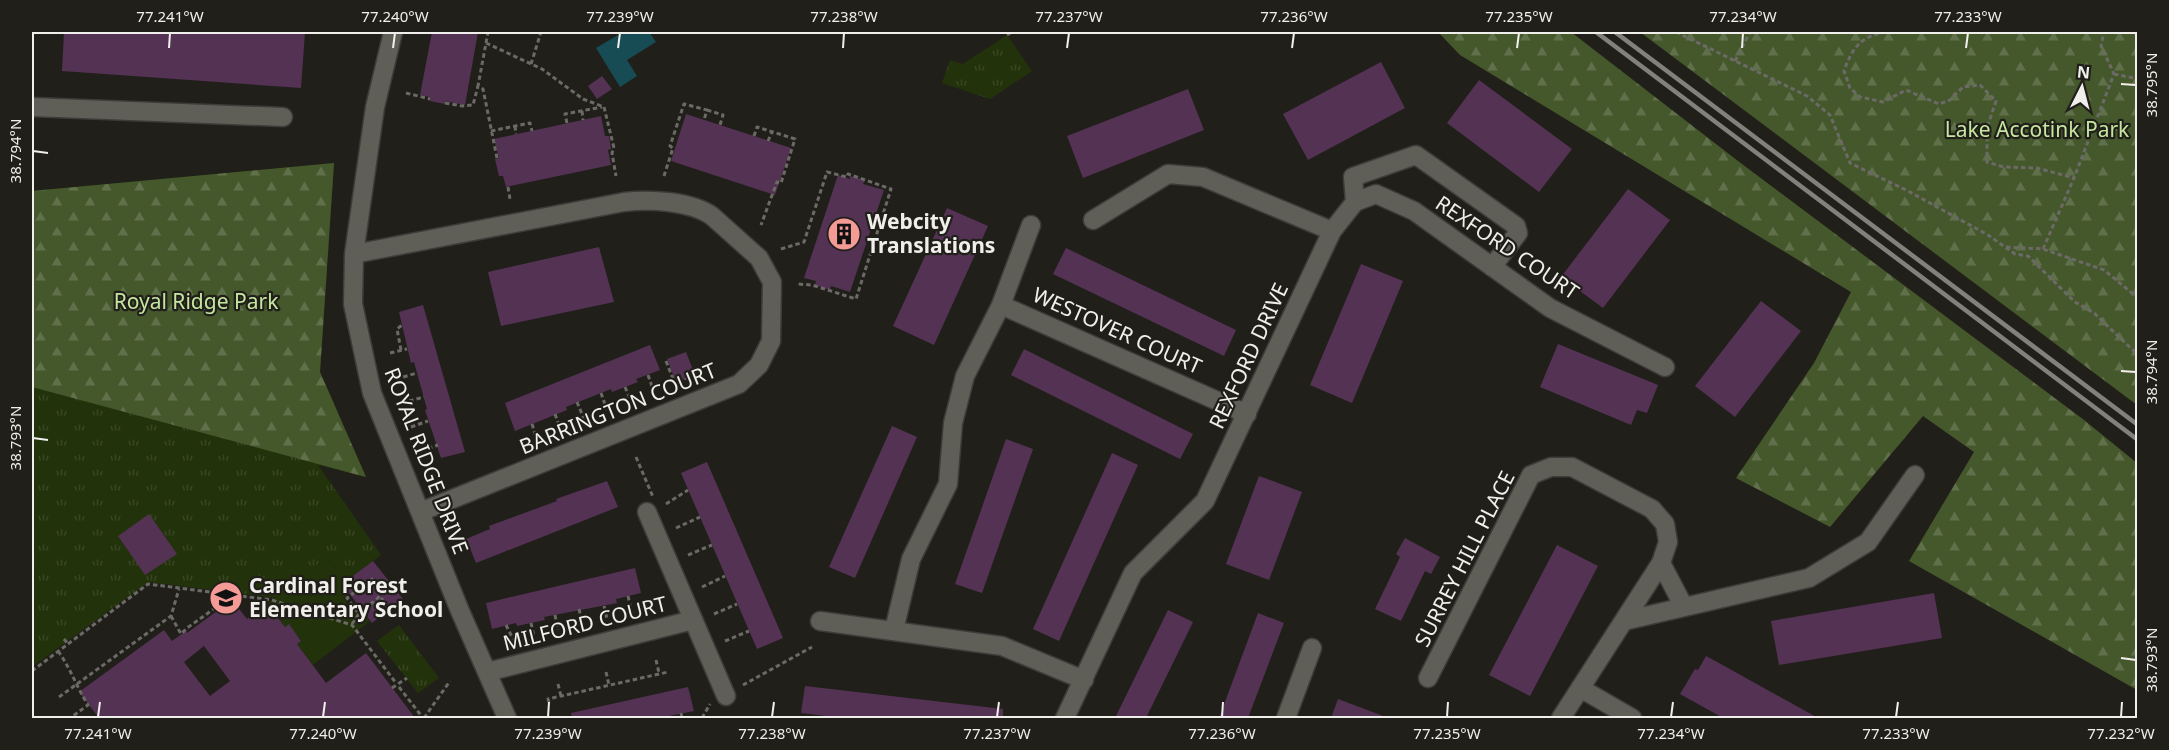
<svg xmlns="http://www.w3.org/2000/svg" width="2169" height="750" viewBox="0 0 2169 750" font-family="'Noto Sans',sans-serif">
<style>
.grass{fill:url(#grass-tufts)}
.forest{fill:url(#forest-firs)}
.pitch{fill:#22320b}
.water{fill:#174c55}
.building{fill:#543254;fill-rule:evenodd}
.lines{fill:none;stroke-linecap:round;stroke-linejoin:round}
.minor-casing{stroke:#3d3c38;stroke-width:21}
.path{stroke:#6c6a66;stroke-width:3;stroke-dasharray:4.5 3;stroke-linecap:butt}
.minor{stroke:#5f5e57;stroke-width:18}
.rail{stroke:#83817d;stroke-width:4.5}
.ticks{fill:none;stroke:#f0efeb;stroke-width:2}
.labels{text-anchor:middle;stroke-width:4.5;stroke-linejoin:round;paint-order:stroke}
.park-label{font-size:21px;fill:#c5e69f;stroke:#211f1a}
.poi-label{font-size:21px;font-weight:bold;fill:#f0efeb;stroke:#211f1a;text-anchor:start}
.street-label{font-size:21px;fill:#f0efeb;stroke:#211f1a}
.neatline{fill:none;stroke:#f0efeb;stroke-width:2}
.ticks-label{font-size:15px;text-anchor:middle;fill:#f0efeb}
</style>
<defs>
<pattern id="grass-tufts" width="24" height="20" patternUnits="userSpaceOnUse" patternTransform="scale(1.5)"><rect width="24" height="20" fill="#22320b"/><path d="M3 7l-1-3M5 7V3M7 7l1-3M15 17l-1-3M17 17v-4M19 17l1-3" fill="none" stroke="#384623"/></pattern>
<pattern id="forest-firs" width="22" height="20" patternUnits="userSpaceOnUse" patternTransform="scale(1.5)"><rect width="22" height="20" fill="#45582c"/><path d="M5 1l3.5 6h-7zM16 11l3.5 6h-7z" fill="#60704b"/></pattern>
</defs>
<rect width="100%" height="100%" fill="#211f1a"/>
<!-- grass -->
<path class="grass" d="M1007 35 1032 71 990 99 942 83 950 60 963 64Z
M334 163 320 372 366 477 318 465 381 555 346 581 327 557 275 598 148 582 32 667V191Z
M399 625 439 678 418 693 377 641Z"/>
<!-- forest -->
<path class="forest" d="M1438 32H1571L1738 161 2084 420 2137 463V690L1909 561 1974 452 1923 416 1830 527 1736 478 1814 363 1851 292 1460 55Z
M1640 32H2137V405Z
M334 163 320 372 366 477 32 387V191Z"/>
<!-- pitch -->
<path class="pitch" d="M327 557 346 581 343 584 350 593 344 598 355 613 361 609 370 621 313 665 297 644 301 640 289 625 285 627 267 604Z"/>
<!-- water -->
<path class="water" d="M623 32H649L656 42 627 60 637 76 620 87 596 48Z"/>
<!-- building -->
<path class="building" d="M64 32H305L301 88 62 71Z
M432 32H478L465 105 445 101V104L430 101V97L420 95Z
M1381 62 1405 108 1308 160 1283 114Z
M602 76 612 89 597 99 588 86Z
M1479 80 1572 149 1539 192 1447 123Z
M1188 89 1204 130 1083 178 1067 136Z
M686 114 791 148 775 195 671 161Z
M601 116 605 136H609L611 149 608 150 611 165 506 187 503 176H499L495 159 499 158 494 139Z
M838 175 850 179V176L865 180 863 184 884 190 850 292 831 286 830 290 815 285 816 281 804 278Z
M1628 189 1670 220 1603 308 1561 277Z
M947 208 988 226 934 345 893 326Z
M599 247 614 302 501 326 488 272Z
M1066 248 1236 330 1224 356 1053 274Z
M1361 264 1403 281 1352 403 1310 385Z
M1761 301 1801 331 1735 417 1695 386Z
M423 305 465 452 441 458 425 410 427 409 414 362 411 363 399 312Z
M1558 344 1658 385 1647 413 1637 410 1631 425 1540 387Z
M650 345 660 370 636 379 638 382 612 392 611 389 566 407 567 410 515 431 505 403Z
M1024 349 1193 434 1180 459 1011 375Z
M686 352 695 375 676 382 667 359Z
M892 426 917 437 855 578 829 567Z
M1006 439 1033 449 982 593 955 584Z
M1112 453 1138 465 1059 641 1033 629Z
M707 462 783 638 757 649 681 473Z
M1259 476 1302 492 1269 580 1226 564Z
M607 481 618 507 476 563 466 539 490 529 489 526 557 501 556 499Z
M149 514 177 554 145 575 118 536Z
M1405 538 1440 557 1431 574 1425 571 1401 621 1375 609 1400 557 1396 554Z
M1557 545 1598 566 1530 696 1489 675Z
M373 561 403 599 372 623 342 584Z
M635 568 641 593 616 599 617 603 544 617 545 620 517 626 516 623 492 629 486 603Z
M1934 593 1942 638 1779 665 1771 621Z
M232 600 247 619 267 604 285 627 289 624 301 641 297 644 326 683 366 653 415 718H99L79 692 164 630 172 641 186 631 187 633ZM204 646 230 681 210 696 184 662Z
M1168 610 1193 622 1146 718H1115Z
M1258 613 1284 623 1248 718H1219Z
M1706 656 1719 663 1818 718H1723L1680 694 1695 669 1698 670Z
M805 686 1003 709V718H843L801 713Z
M688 687 694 711 669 716 670 718H572L571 713Z
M1338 699 1386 717V718H1331Z"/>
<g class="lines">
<defs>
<path id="minor" d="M393 32 375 107 354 254 353 304 372 393 460 611 507 718
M32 107 283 117
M1355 202 1353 177 1416 155 1516 226 1518 233 1492 267
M1093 220 1168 174 1203 177 1332 231
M354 254 624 202C650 199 691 201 712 216L759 258 772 282 771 341 759 365 739 384 420 512
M1001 305 1247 414
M647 512 726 696
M1661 563 1684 607
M820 621 1002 646 1084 680
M1624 621 1809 578 1868 542 1915 475
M894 630 911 559 948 484 953 423 965 376 1001 305 1031 225
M487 672 693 620
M1428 678 1531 475 1551 467H1572L1652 509 1665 524 1668 542 1661 563 1561 718
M1580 688 1632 718
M1065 718 1133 573 1205 501 1332 231 1355 202 1376 194 1414 211 1550 308 1665 367
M1286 718 1312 648"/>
</defs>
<!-- minor casing -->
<use href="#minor" class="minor-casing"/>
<!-- path -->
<path class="path" d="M1676 32 1807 96 1830 115 1850 163 1908 191 1988 235 2015 254 2028 256 2075 302 2094 313 2138 355
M1886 32C1861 36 1852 48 1844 71L1850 88 1860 97 1883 102 1906 90 1939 104 1950 100 1963 87 1980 85 1996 101 1987 128V162L2004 167 2037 168 2074 178
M1007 35 1012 32
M486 43 488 32
M1735 61 1750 32
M531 64 541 32
M2114 74 2138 79
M406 93 430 99
M445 103 462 106 473 105 478 86
M604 107 614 148 612 153 616 176
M707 110 723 115 720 125
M582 111 583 120
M567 123 565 114 602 107
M515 126 516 134
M491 131 530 123 532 131
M754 136 757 127 795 139 781 183 777 182 761 225
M768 141 772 132
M497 158 483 89 478 86 486 43 542 69 583 99 604 107
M664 176 673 148 670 146 684 104 707 110 704 120
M508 187 510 199
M2006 247 2043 249 2104 270 2138 298
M781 249 804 242 827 172 847 177 848 174 891 189 856 299 812 285 797 284
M2043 249 2074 178 2114 74 2101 46 2104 32
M401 350 397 329 402 325
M390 353 407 349
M666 361 675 384
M648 375 654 392
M686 378V380
M396 379 417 373
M625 387 631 401
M601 393 607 410
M577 402 584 419
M402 403 424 397
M555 414 560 428
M532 424 536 437
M411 427 428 421
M421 451 438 445
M636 457 653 497
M666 504 688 490
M676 528 700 517
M688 555 712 545
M702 587 725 576
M628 596 632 613
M272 600 352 625 396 683
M604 606 607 619
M579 609 583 625
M359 614 380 596 383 601
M714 614 737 604
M555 615 558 630
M171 616 181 634 187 628 232 596
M531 623 534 636
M352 624 359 614 347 598 372 579 370 576
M506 625 514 641
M64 639 68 644
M725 641 749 631
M58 651C71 669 76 686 88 705L73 716
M656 660 659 673
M32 671 148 584 272 600
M606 672 609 685
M558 684 561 696
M743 685 812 647
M399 687 423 718
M392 688 407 678
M59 697 171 616 179 589
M549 702 548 699 668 672
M681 713 682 718
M424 718 450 681
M702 718 710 704"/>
<!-- minor -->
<use href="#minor" class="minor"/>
<!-- rail -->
<path class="rail" d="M1596 32 2138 440
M1615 32 2138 425"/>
</g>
<!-- ticks -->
<path class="ticks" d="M169 48 170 33M393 48 395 33M618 48 620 33M843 48 844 33M1067 48 1069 33M1292 48 1294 33M1517 48 1519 33M1742 48 1743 33M1966 48 1968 33M2121 84 2136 85M33 151 48 153M2121 371 2136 372M33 438 48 440M2121 658 2136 660M98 717 100 702M323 717 325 702M548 717 549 702M772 717 774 702M997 717 999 702M1222 717 1223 702M1447 717 1448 702M1671 717 1673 702M1896 717 1898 702M2121 717 2122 702"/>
<!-- icons -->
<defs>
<symbol id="building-disc" viewBox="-11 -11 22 22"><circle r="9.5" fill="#f59b96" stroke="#211f1a"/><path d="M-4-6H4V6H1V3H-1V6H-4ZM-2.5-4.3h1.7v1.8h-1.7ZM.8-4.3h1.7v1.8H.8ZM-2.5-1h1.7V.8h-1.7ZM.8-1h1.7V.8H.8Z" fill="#111"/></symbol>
<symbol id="school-disc" viewBox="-11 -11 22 22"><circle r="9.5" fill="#f59b96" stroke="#211f1a"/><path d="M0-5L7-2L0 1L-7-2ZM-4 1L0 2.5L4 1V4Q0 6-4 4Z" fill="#111"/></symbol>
</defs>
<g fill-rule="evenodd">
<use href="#building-disc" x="825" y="215" width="38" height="38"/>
<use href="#school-disc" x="207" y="579" width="38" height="38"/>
</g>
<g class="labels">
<!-- park labels -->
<g class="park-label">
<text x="2037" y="137">Lake Accotink Park</text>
<text x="196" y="309">Royal Ridge Park</text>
</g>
<!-- poi labels -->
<g class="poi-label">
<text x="867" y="229">Webcity<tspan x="867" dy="24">Translations</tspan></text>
<text x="249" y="593">Cardinal Forest<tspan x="249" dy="24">Elementary School</tspan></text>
</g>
<!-- street labels -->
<g class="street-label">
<text transform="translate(1507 248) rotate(34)" y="7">REXFORD COURT</text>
<text transform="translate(1117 331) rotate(24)" y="7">WESTOVER COURT</text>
<text transform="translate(1249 356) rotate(-65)" y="7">REXFORD DRIVE</text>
<text transform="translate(618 409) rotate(-22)" y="7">BARRINGTON COURT</text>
<text transform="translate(426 461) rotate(69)" y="7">ROYAL RIDGE DRIVE</text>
<text transform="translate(1465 559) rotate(-63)" y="7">SURREY HILL PLACE</text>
<text transform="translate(585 624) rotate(-14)" y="7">MILFORD COURT</text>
</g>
</g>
<!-- border -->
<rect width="2169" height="750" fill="none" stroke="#211f1a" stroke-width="66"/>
<!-- north arrow -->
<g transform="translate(2082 87) rotate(6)" stroke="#211f1a" stroke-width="4.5" paint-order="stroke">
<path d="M0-4.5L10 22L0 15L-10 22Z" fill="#f0efeb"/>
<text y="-9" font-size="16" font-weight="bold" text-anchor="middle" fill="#f0efeb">N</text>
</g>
<rect x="33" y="33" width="2103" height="684" class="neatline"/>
<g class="ticks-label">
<text x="170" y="22">77.241°W</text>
<text x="395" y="22">77.240°W</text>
<text x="620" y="22">77.239°W</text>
<text x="844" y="22">77.238°W</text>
<text x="1069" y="22">77.237°W</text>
<text x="1294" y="22">77.236°W</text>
<text x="1519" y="22">77.235°W</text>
<text x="1743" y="22">77.234°W</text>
<text x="1968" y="22">77.233°W</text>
<text transform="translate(2152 85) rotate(-90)" y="5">38.795°N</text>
<text transform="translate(16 151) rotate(-90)" y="5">38.794°N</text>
<text transform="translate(2152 372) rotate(-90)" y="5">38.794°N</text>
<text transform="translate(16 438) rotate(-90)" y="5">38.793°N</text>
<text transform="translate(2152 660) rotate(-90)" y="5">38.793°N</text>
<text x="98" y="739">77.241°W</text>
<text x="323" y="739">77.240°W</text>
<text x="548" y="739">77.239°W</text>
<text x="772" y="739">77.238°W</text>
<text x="997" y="739">77.237°W</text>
<text x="1222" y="739">77.236°W</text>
<text x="1447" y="739">77.235°W</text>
<text x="1671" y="739">77.234°W</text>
<text x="1896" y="739">77.233°W</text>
<text x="2121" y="739">77.232°W</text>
</g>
</svg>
